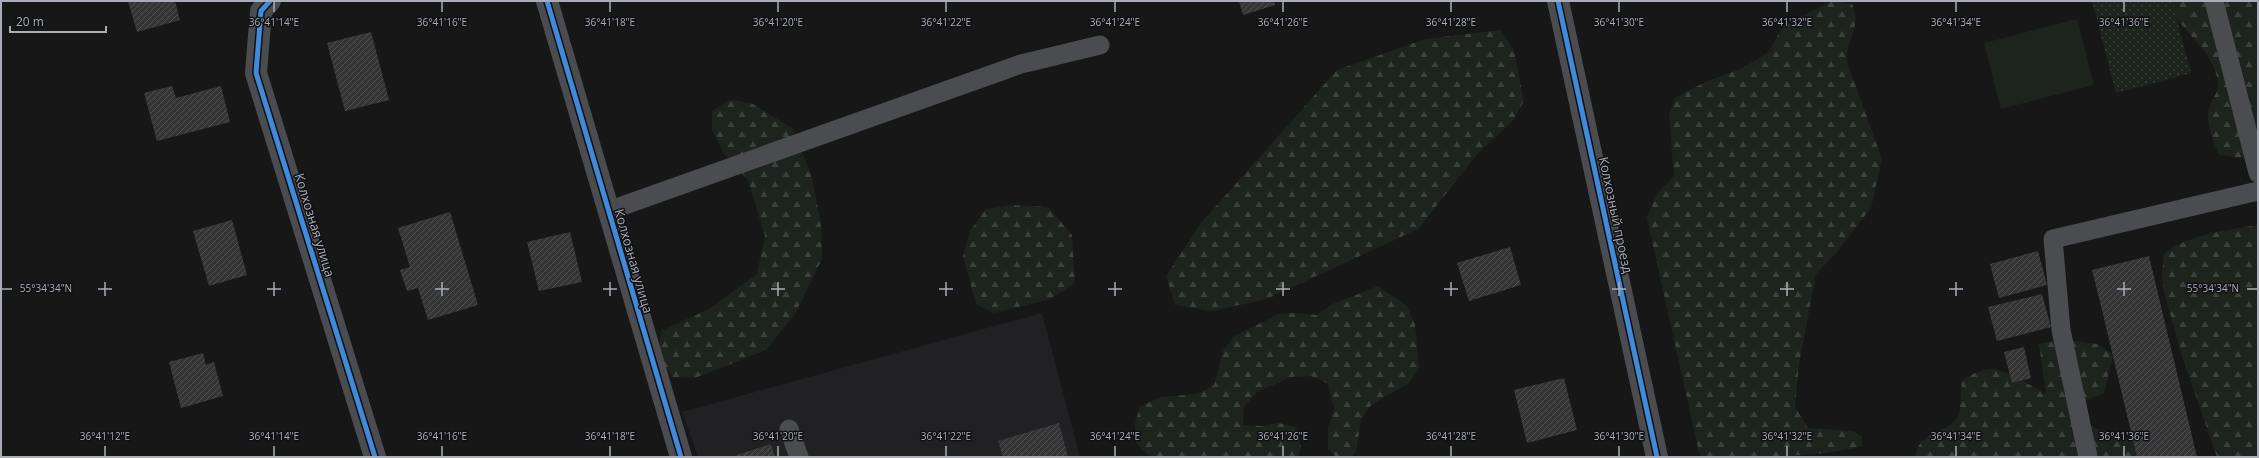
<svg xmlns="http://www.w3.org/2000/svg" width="2259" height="458" viewBox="0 0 2259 458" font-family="'Open Sans',sans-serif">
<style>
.built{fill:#212123}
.forest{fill:url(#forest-firs)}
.park{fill:url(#park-dots)}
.garden{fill:#1d241e}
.building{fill:url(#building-hatch)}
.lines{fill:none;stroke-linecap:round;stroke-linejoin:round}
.service{stroke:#4b4c50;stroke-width:19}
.minor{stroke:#4b4c50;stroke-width:22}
.cycleway-casing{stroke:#111113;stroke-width:8}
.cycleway{stroke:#408adc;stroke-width:5}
.ticks{fill:none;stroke:#a8adb8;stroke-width:1.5}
.labels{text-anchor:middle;stroke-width:3;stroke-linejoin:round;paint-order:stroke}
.street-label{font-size:13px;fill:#a8adb8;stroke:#111113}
.ticks-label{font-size:10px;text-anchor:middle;fill:#a8adb8;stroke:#111113;stroke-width:3;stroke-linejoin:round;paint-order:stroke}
</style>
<defs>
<pattern id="forest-firs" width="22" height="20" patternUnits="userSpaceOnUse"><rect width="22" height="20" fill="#1d241e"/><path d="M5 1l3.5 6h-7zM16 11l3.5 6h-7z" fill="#3b413d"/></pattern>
<pattern id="park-dots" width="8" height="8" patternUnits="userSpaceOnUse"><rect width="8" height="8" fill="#1d241e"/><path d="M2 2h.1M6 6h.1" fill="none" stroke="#3b413d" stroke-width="1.8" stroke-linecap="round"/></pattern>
<pattern id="building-hatch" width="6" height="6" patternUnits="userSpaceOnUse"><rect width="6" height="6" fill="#353536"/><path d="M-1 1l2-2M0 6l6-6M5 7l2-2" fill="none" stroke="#4f5051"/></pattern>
</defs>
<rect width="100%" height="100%" fill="#171717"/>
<!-- built -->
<path class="built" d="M1042 313 1080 457H698L682 412Z"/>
<!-- forest -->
<path class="forest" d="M1832 1H1841L1853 5C1861 32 1846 37 1847 62L1882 159 1871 208 1836 253 1816 274 1799 364 1795 407 1808 428 1854 431 1862 437V446C1822 458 1744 457 1700 457L1647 218 1657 194 1674 176 1669 115 1675 98 1705 82 1743 68 1767 53 1784 26Z
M2170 1H2258V160L2219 155C2214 144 2205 121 2209 108 2212 96 2221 93 2217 77 2209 43 2176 31 2170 1Z
M1501 30 1514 50 1524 101 1512 122 1479 152 1418 229 1267 299 1212 311 1175 305 1166 276 1201 223 1337 70 1425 39Z
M730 100 751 103 792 128 811 174 821 223 822 259 795 314 766 350 695 378 672 377 658 355 661 331 709 309 757 274 765 236 748 180 724 154 712 129V111Z
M1013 205 1048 207 1072 235 1075 283 1050 299 994 313 976 304 963 256 970 231 986 209Z
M2258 225V457H2217L2181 353 2164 292 2162 275 2164 254C2190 234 2227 230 2258 225Z
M1378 286 1407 306 1415 324 1419 369 1408 384 1371 405 1361 420 1356 452 1350 457H1336L1328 449V428L1334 408 1328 384 1311 376 1290 377 1256 393 1244 407 1243 425 1261 426 1278 423 1296 427 1301 446 1298 457H1151L1136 443 1135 424 1140 406 1161 397 1198 394 1214 385 1223 351 1234 336 1279 314 1296 313 1317 315 1333 304Z
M2061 339 2097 344 2113 355 2104 393 2081 402 2078 416C2082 419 2087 424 2091 426 2109 435 2137 432 2142 457H1916C1916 432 1947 435 1958 416 1961 410 1961 388 1962 380 1971 375 1981 369 1992 369 2004 369 2035 388 2046 394L2039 344Z"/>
<!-- park -->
<path class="park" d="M2092 1H2172L2191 73 2116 93Z"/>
<!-- garden -->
<path class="garden" d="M2077 19 2094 85 2001 109 1984 43Z"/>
<!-- building -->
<path class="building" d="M128 1H175L180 20 137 32Z
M1239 1H1274L1275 5 1243 15Z
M371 32 389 100 345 111 327 43Z
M172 86 176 98 221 86 230 122 157 141 144 93Z
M450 212 478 305 428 320 418 288 407 291 400 270 410 267 398 228Z
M232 220 247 275 209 286 193 231Z
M570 232 582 282 539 291 527 242Z
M1510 247 1521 285 1469 301 1457 263Z
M2038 251 2047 285 1999 298 1990 264Z
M2149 256 2197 457H2137L2102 310 2092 270Z
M2042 294 2051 327 1997 341 1988 307Z
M2024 347 2031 378 2012 383 2004 352Z
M203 353 206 365 214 362 223 396 181 408 169 362Z
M1564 378 1577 430 1527 443 1514 390Z
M1059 423 1068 457H1003L998 441Z
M771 444 775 457H731Z"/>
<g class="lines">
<!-- service -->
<path class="service" d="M2214 1 2258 173
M608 211 1021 64 1100 45
M789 429 799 457
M2088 457 2061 330 2053 239 2258 191"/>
<!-- minor -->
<path class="minor" d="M270 1 261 11 256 73 375 457
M547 1 681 457
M1558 1 1657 457"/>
<defs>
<path id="cycleway" d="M270 1 261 11 256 73 375 457
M547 1 681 457
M1558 1 1657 457"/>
</defs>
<!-- cycleway casing -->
<use href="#cycleway" class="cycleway-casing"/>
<!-- cycleway -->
<use href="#cycleway" class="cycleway"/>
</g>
<!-- ticks -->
<path class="ticks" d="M274 2V12M442 2V12M610 2V12M778 2V12M946 2V12M1115 2V12M1283 2V12M1451 2V12M1619 2V12M1787 2V12M1956 2V12M2124 2V12M105 282V296M274 282V296M442 282V296M610 282V296M778 282V296M946 282V296M1115 282V296M1283 282V296M1451 282V296M1619 282V296M1787 282V296M1956 282V296M2124 282V296M2 289H12M98 289H112M267 289H281M435 289H449M603 289H617M771 289H785M939 289H953M1108 289H1122M1276 289H1290M1444 289H1458M1612 289H1626M1780 289H1794M1949 289H1963M2117 289H2131M2247 289H2257M105 446V456M274 446V456M442 446V456M610 446V456M778 446V456M946 446V456M1115 446V456M1283 446V456M1451 446V456M1619 446V456M1787 446V456M1956 446V456M2124 446V456"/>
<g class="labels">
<!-- street labels -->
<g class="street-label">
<text transform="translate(1616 215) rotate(78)" y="5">Колхозный проезд</text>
<text transform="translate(315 225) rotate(73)" y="5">Колхозная улица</text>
<text transform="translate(634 261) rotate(74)" y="5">Колхозная улица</text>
</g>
</g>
<g class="ticks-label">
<text x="274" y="26">36°41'14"E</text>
<text x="442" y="26">36°41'16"E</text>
<text x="610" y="26">36°41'18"E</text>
<text x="778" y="26">36°41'20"E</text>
<text x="946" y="26">36°41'22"E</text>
<text x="1115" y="26">36°41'24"E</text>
<text x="1283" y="26">36°41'26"E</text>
<text x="1451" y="26">36°41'28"E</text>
<text x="1619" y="26">36°41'30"E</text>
<text x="1787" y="26">36°41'32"E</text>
<text x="1956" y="26">36°41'34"E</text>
<text x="2124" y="26">36°41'36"E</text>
<text x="46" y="292">55°34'34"N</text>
<text x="2213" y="292">55°34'34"N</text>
<text x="105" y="440">36°41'12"E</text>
<text x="274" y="440">36°41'14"E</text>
<text x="442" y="440">36°41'16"E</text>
<text x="610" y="440">36°41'18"E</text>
<text x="778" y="440">36°41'20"E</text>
<text x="946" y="440">36°41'22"E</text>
<text x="1115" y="440">36°41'24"E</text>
<text x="1283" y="440">36°41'26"E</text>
<text x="1451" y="440">36°41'28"E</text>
<text x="1619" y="440">36°41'30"E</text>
<text x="1787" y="440">36°41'32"E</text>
<text x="1956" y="440">36°41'34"E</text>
<text x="2124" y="440">36°41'36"E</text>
</g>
<!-- border -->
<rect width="2259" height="458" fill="none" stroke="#a8adb8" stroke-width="4"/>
<!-- scale -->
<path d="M10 26v6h96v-6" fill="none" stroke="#a8adb8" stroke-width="2"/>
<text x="16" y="26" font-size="12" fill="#a8adb8" stroke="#111113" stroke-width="3" paint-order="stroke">20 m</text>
</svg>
